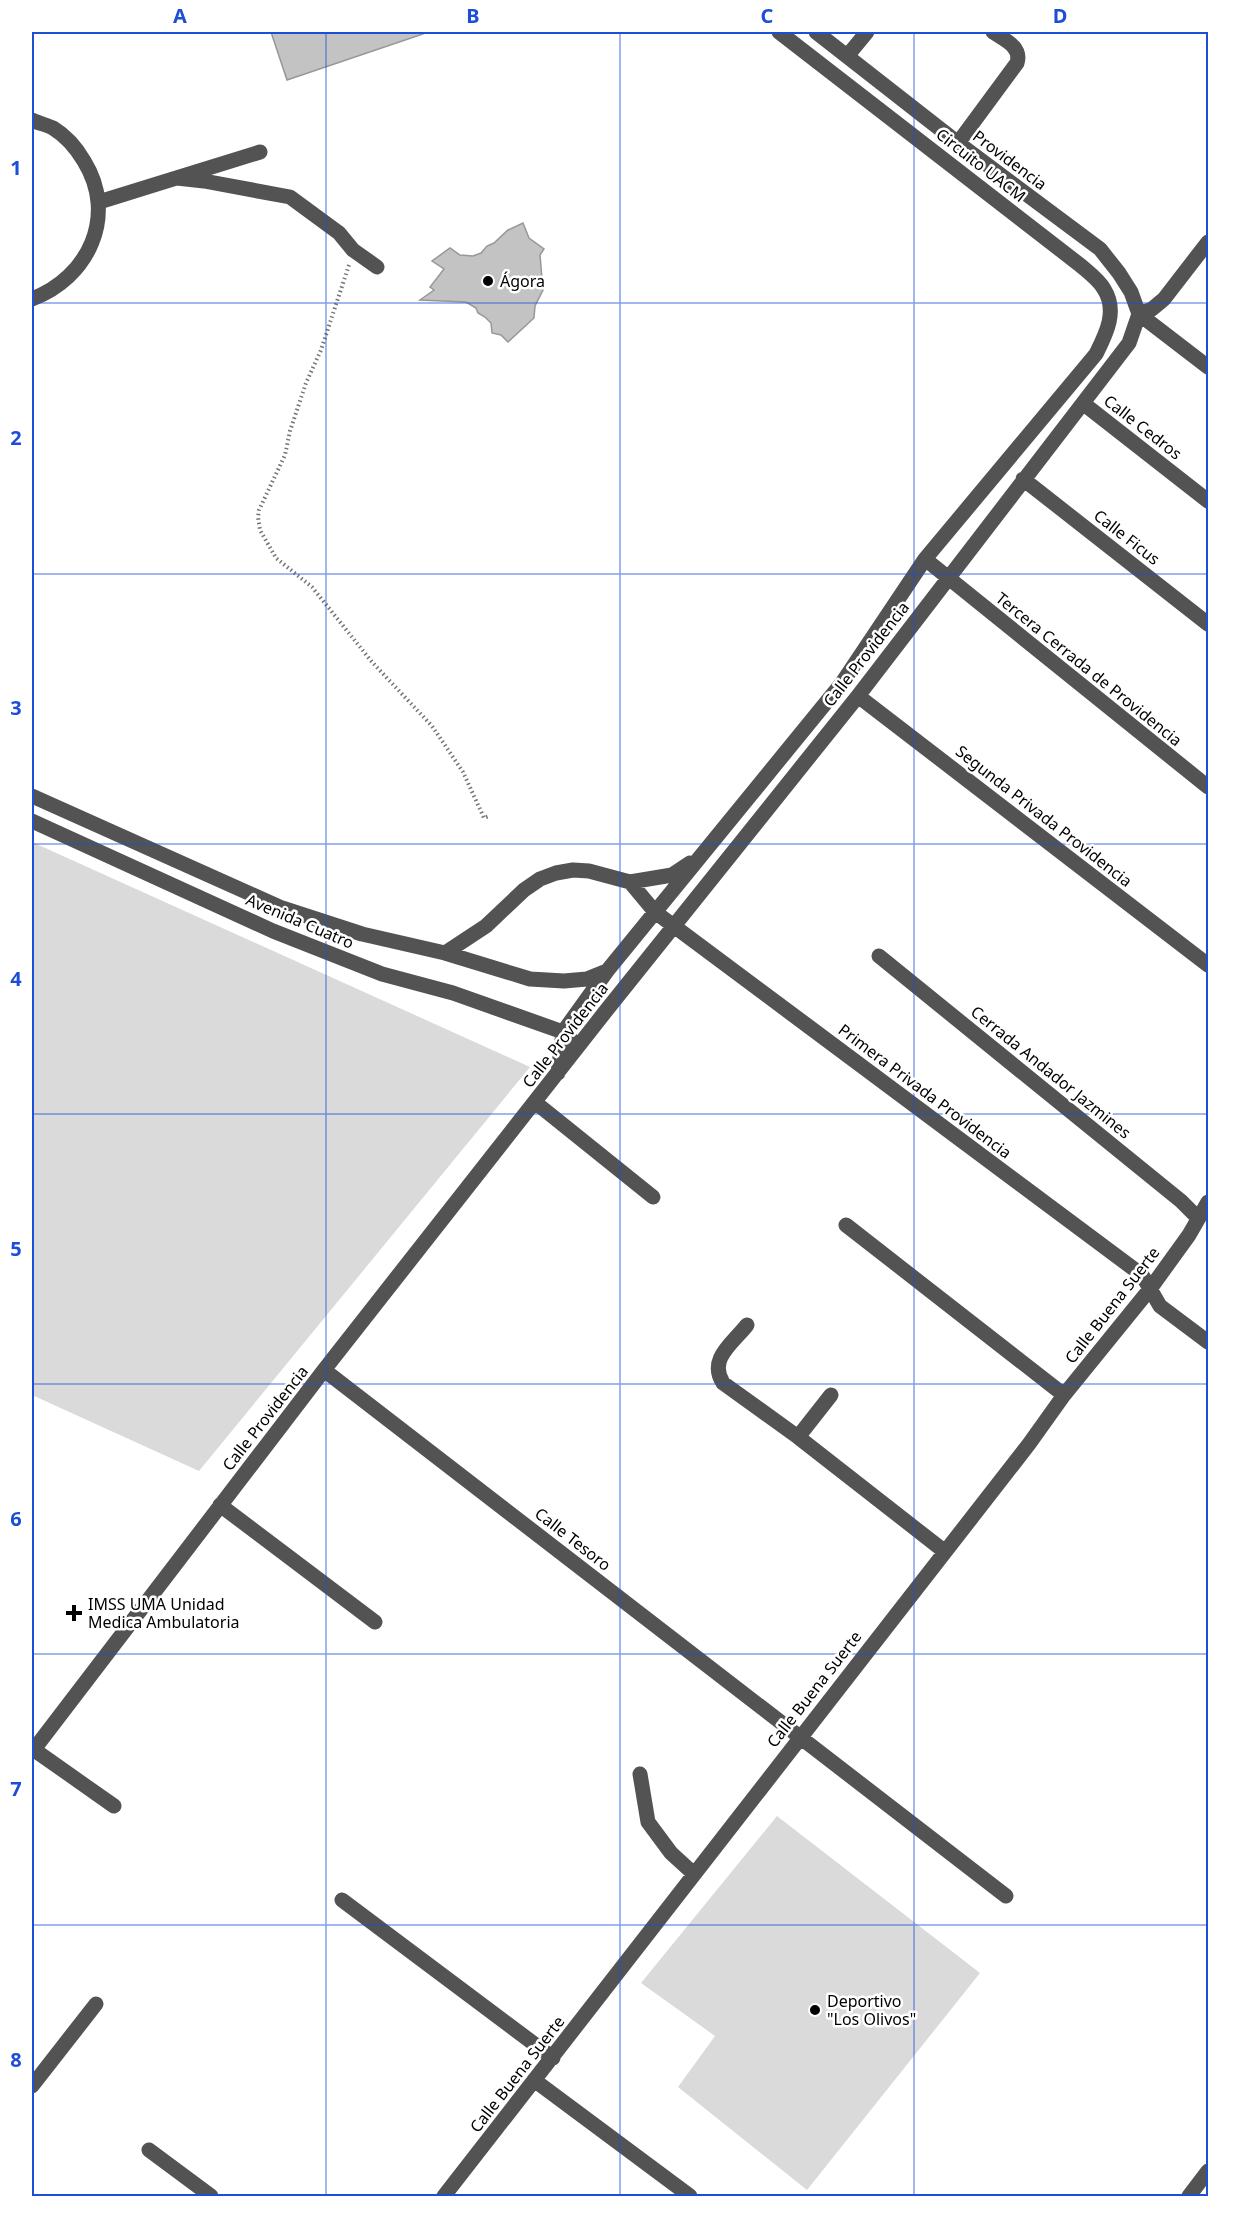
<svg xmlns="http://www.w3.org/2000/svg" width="1240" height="2228" viewBox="0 0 1240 2228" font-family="'Noto Sans',sans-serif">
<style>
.green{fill:#dadada}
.building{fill:#c3c3c3;stroke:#979797;stroke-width:1.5}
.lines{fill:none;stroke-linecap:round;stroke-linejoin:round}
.path{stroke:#757575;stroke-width:4;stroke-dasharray:1.5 3;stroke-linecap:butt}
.minor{stroke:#535353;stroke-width:15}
.grid{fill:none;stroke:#1d4ed8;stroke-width:1.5;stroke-opacity:0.55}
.poi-dot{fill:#000;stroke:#fff;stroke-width:2}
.labels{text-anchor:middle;stroke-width:5;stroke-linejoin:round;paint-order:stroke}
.street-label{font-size:16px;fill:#000;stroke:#fff}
.poi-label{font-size:16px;fill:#000;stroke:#fff;text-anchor:start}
.neatline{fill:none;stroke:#1d4ed8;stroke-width:2}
.grid-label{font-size:20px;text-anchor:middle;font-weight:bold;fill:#1d4ed8}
</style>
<rect width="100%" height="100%" fill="#fff"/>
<!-- green -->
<path class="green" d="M32 842 530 1067 199 1471 32 1395Z
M777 1816 980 1973 807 2190 678 2087 715 2036 641 1983Z"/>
<!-- building -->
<path class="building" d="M271 32H423V34L287 80Z
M523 223 529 238 544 249 540 255 543 290 535 306 534 318 508 342 501 335 492 333 491 323 485 317 478 313 476 308 466 302 420 300 434 290 430 287 444 269 432 261 450 248 460 255 473 256 481 253 487 246 494 243 508 230Z"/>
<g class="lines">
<!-- path -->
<path class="path" d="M349 265 321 350 306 383 290 431 285 455 259 510 258 517 260 530 276 558 312 587 372 662 432 726 463 772 484 818 489 816"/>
<!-- minor -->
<path class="minor" d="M848 55 867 32
M32 120C38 123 47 125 53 128 66 136 77 149 84 161 118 216 88 278 32 299
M958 143 1017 63C1022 47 1005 40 993 32
M177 178 204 181 290 197 339 233 353 250 377 267
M99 202 260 152
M1139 314 1152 309 1164 299 1208 242
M1139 314 1208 367
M1084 404 1208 501
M1023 479 1208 624
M925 559 1208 787
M858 696 1208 965
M32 796 282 908 362 934 445 953 530 979 564 981 587 979 607 971
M32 821 273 931 382 974 453 993 563 1032 570 1038
M630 882 655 912 1142 1275 1160 1306 1208 1342
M445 953 486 926 524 890 540 879 556 873 573 870 589 871 630 882 672 875 690 863
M879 956 1181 1201 1198 1218
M558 1073 563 1032 607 971 842 683 925 559 1096 354C1106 334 1118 311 1104 289 1099 280 1088 272 1080 265L779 32
M536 1103 653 1197
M846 1225 1064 1395
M747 1325C732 1344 708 1359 723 1383L798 1437 944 1551
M324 1370 1006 1896
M798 1437 831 1395
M220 1505 375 1622
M33 1749 114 1806
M32 1752 324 1370 605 1012 858 696 1129 343 1139 314 1131 292 1119 273 1100 249 958 143 816 32
M640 1774 648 1822 671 1853 694 1874
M342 1900 553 2058
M534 2080 690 2196
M32 2086 96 2004
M149 2150 211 2196
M444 2196 1029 1444 1064 1395 1150 1289 1189 1235 1208 1202
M1189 2196 1208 2171"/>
</g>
<!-- grid -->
<path class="grid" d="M326 32V2196M620 32V2196M914 32V2196M32 303H1208M32 574H1208M32 844H1208M32 1114H1208M32 1384H1208M32 1654H1208M32 1925H1208"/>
<!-- markers -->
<g class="poi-dot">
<circle cx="488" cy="281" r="6"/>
<path d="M71 1604h6v6h6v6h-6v6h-6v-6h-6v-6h6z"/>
<circle cx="815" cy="2010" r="6"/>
</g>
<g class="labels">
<!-- street labels -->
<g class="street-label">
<text transform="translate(1010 160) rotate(37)" y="6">Providencia</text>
<text transform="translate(981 165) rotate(38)" y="6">Circuito UACM</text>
<text transform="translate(1143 427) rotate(38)" y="6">Calle Cedros</text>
<text transform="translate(1127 537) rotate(38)" y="6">Calle Ficus</text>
<text transform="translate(866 654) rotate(-52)" y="6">Calle Providencia</text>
<text transform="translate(1089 669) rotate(39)" y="6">Tercera Cerrada de Providencia</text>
<text transform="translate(1044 816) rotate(38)" y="6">Segunda Privada Providencia</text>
<text transform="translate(300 921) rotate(23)" y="6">Avenida Cuatro</text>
<text transform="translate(565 1035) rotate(-52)" y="6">Calle Providencia</text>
<text transform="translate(1051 1072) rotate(39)" y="6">Cerrada Andador Jazmines</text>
<text transform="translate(925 1091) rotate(37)" y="6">Primera Privada Providencia</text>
<text transform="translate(1112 1305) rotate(-52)" y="6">Calle Buena Suerte</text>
<text transform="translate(265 1418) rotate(-52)" y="6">Calle Providencia</text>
<text transform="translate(573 1539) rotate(38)" y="6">Calle Tesoro</text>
<text transform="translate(814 1689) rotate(-52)" y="6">Calle Buena Suerte</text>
<text transform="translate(517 2074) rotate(-52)" y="6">Calle Buena Suerte</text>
</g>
<!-- poi labels -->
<g class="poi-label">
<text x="500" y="287">Ágora</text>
<text x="88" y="1610">IMSS UMA Unidad<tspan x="88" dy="18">Medica Ambulatoria</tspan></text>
<text x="827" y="2007">Deportivo<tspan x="827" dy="18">"Los Olivos"</tspan></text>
</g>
</g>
<!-- border -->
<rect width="1240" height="2228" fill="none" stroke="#ffffff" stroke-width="66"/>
<rect x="33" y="33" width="1174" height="2162" class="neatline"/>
<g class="grid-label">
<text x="180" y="23">A</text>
<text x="473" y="23">B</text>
<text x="767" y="23">C</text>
<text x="1060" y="23">D</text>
<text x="16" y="175">1</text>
<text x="16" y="445">2</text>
<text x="16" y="715">3</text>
<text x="16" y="986">4</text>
<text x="16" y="1256">5</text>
<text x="16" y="1526">6</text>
<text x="16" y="1796">7</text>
<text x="16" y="2067">8</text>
</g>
</svg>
